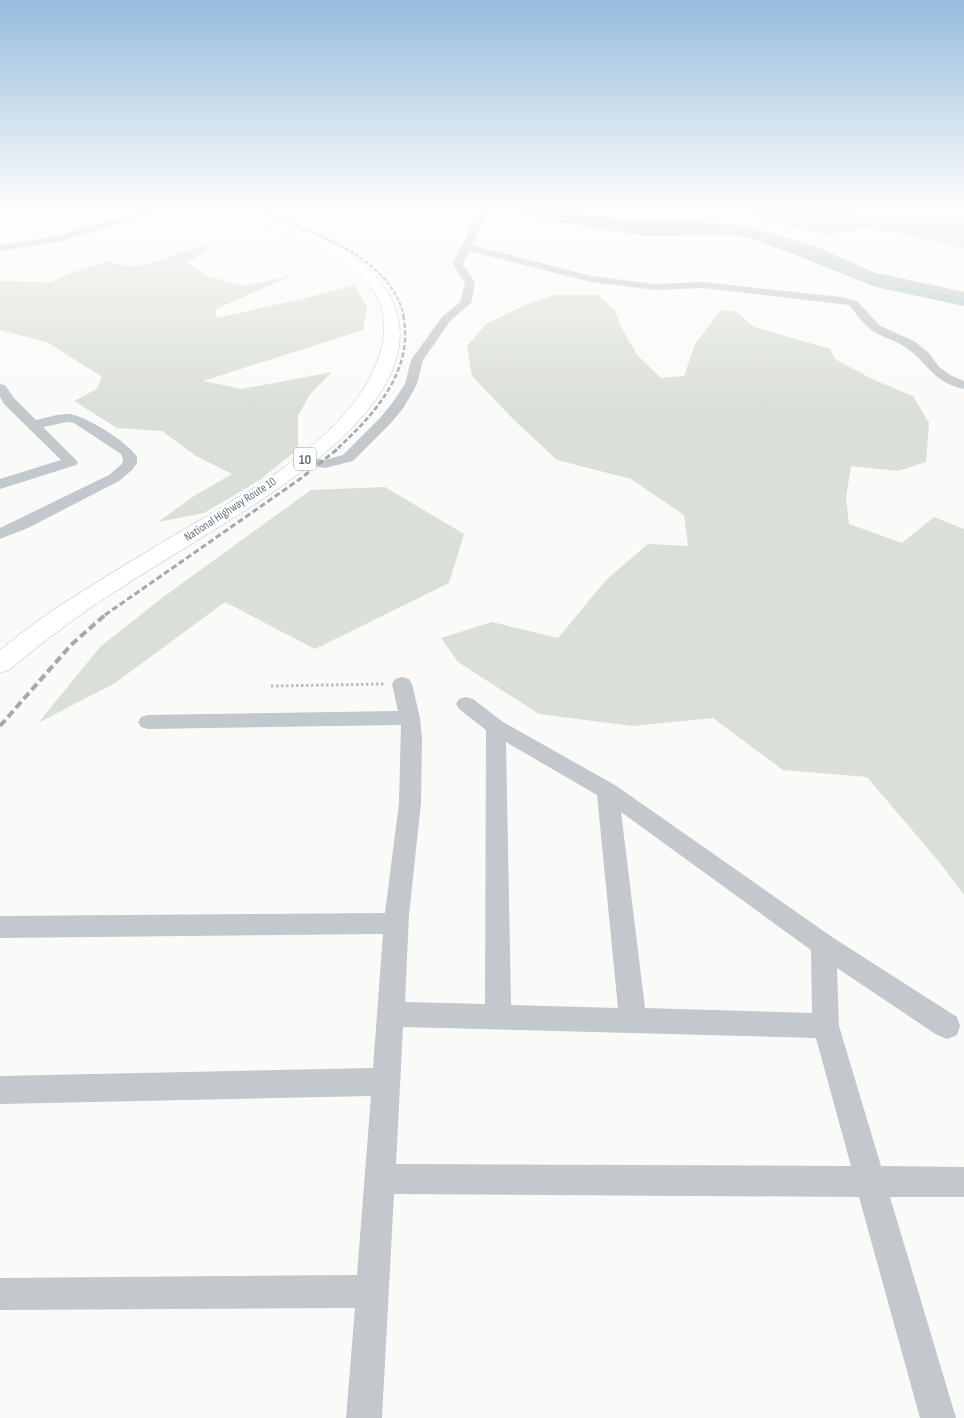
<svg xmlns="http://www.w3.org/2000/svg" width="964" height="1418" viewBox="0 0 964 1418" font-family="'Sofia Sans Condensed',sans-serif">
<style>
.green{fill:#dadfd7}
.lines{fill:none;stroke-linecap:round;stroke-linejoin:round}
.river{fill:#bbc7cb;fill-rule:evenodd}
.highway-casing{stroke:#b4b9bd;stroke-width:1}
.path{stroke:#bbbfc2;stroke-width:3;stroke-dasharray:2.5 2.5;stroke-linecap:butt}
.street{fill:#c3c8cc;fill-rule:evenodd}
.highway{fill:#fff;fill-rule:evenodd}
.rail-far3{stroke:#a2aab0;stroke-width:2;stroke-dasharray:4 2;stroke-linecap:butt}
.rail-far2{stroke:#a2aab0;stroke-width:2.5;stroke-dasharray:5 2.5;stroke-linecap:butt}
.rail-far1{stroke:#a2aab0;stroke-width:3;stroke-dasharray:6 3;stroke-linecap:butt}
.rail{stroke:#a2aab0;stroke-width:4;stroke-dasharray:8 4;stroke-linecap:butt}
.labels{text-anchor:middle;stroke-width:5;stroke-linejoin:round;paint-order:stroke}
.far-street-label{font-size:12px;fill:#657683;stroke:#fff}
.shield{fill:#fff;stroke:#939fa8;stroke-width:1}
.shield-label{font-size:14px;font-weight:bold;fill:#657683}
</style>
<rect width="100%" height="100%" fill="#fafaf8"/>
<!-- green -->
<path class="green" d="M742 210H852L853 213 954 220 964 219V249L904 233 863 228 826 235 760 219Z
M214 244 187 263 207 276 245 286 293 275 216 309V318L302 299 355 285 367 308 363 330 203 381 242 389 332 372 310 394 298 416V449L260 480 204 513 158 522 194 496 232 474 196 456 162 431 117 428 74 401 97 389 102 377 47 342 0 330V281L51 282 73 272 109 261C133 273 156 261 180 253 191 249 203 247 214 244Z
M554 295H598L615 311 622 329 638 356 661 378 684 376 695 344 721 310 737 312 754 327 830 349 835 359 872 379 913 396 929 423 926 462 898 471 851 466 846 497 849 524 902 543 934 517 964 529V895L940 863 867 777 783 770 713 718 632 726 539 714 458 662 441 638 492 622 558 638 606 580 648 544 688 546 684 515 631 479 557 460 514 420 472 376 467 346 486 324 523 306Z
M385 487 464 534 449 583 315 649 225 602 115 683 38 723 101 646 166 595 311 490Z"/>
<g class="lines">
<!-- river -->
<path class="river" d="M511 210H546L645 226 728 225 749 228 795 242 886 279 964 294V306L876 287 783 250 747 237 728 235 645 236 519 215 514 213Z"/>
<defs>
<path id="highway" d="M233 210C238 210 243 209 248 210 256 211 265 216 273 219 308 232 349 246 375 275 464 376 291 482 219 527 184 549 150 569 116 591 78 615 43 642 9 670L0 673V650C27 628 56 607 86 589 116 570 146 552 176 534 247 492 354 437 380 353 386 334 386 312 376 295 349 250 280 231 235 213Z"/>
</defs>
<!-- highway casing -->
<use href="#highway" class="highway-casing"/>
<!-- path -->
<path class="path" d="M271 686 385 684"/>
<!-- street -->
<path class="street" d="M146 210H160L62 241 0 251V245L58 236Z
M479 210H488L471 245 591 276 655 284 703 282 841 297 857 301 880 326 914 341 929 353 939 367 952 376 964 381V389C931 381 932 367 908 349 898 341 884 338 873 331 864 325 856 313 849 305L703 288 655 290 591 282 469 251 463 264 475 283 471 303 450 321 423 360 417 384 404 407 390 424 353 461 325 468 298 463 296 460 298 457 303 456 325 460 343 455 380 418 393 402 405 384 411 360 442 317 460 302 465 283 453 264Z
M534 210H557L634 221H693L739 225 815 246 873 272 964 292V298L866 276 809 250 739 231 693 227H634L539 213Z
M0 384 5 385 14 398 36 420C46 418 57 414 67 414 84 414 129 443 137 457V463L132 470 119 481 28 528 0 539V528L109 475 122 464 123 459 121 454 74 423 67 422 43 427 78 462 76 465 0 489V479L61 460 4 404 0 397Z
M402 677 409 679 412 684 420 718 422 739 421 803 409 915 405 1002 485 1004 486 730 459 709 456 704 459 699 466 697 473 699 503 722 615 785 832 937 957 1017 960 1026 957 1035 947 1039 937 1035 837 968 839 1026 881 1166 964 1167V1197H890L956 1418H920L859 1197 394 1194 382 1418H346L355 1308 0 1310V1278L357 1275 371 1096 0 1104V1076L373 1068 383 934 0 938V916L385 913 399 803 401 725 148 729 141 727 138 722 141 717 148 715 398 711 392 684 395 679ZM506 742 597 795 618 1008 511 1005ZM621 812 811 950 812 1013 645 1008ZM403 1027 816 1038 851 1166 396 1164Z"/>
<!-- highway -->
<use href="#highway" class="highway"/>
<!-- rail-far3 -->
<path class="rail-far3" d="M257 210C309 231 389 254 404 316"/>
<!-- rail-far2 -->
<path class="rail-far2" d="M338 448C375 414 415 369 403 315"/>
<!-- rail-far1 -->
<path class="rail-far1" d="M105 615 300 479 340 447"/>
<!-- rail -->
<path class="rail" d="M0 726 71 645 106 614"/>
</g>
<!-- sky -->
<linearGradient id="sky" x2="0" y2="1"><stop stop-color="#96bcdc"/><stop offset="0.51" stop-color="#fdfdfc"/><stop offset="1" stop-color="#fdfdfc" stop-opacity="0"/></linearGradient>
<rect width="964" height="408" fill="url(#sky)"/>
<g class="labels">
<!-- far-street labels -->
<g class="far-street-label">
<text transform="translate(230 509) rotate(-33)" y="4">National Highway Route 10</text>
</g>
<!-- shield labels -->
<rect class="shield" x="294" y="447.5" width="22" height="23" rx="4"/>
<g class="shield-label">
<text x="305" y="464">10</text>
</g>
</g>
</svg>
